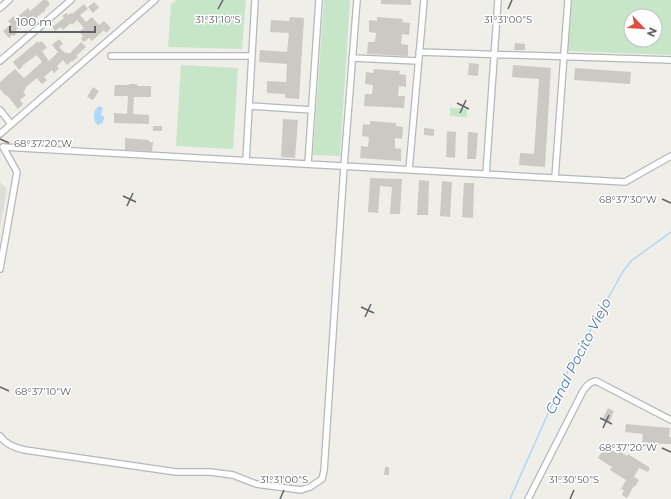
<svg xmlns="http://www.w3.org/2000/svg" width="671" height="499" viewBox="0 0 671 499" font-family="Montserrat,sans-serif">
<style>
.industrial{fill:#dfddda}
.green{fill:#c6e6c7;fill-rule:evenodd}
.water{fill:#aed7fa}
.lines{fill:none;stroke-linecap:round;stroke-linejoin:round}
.stream{stroke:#aed7fa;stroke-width:1.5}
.building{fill:#ccc9c4}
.minor-casing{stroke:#b5b7bb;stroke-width:8}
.minor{stroke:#fff;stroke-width:5.5}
.ticks{fill:none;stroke:#5f6267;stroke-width:1.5}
.labels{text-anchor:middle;stroke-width:3;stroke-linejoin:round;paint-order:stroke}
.water-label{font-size:14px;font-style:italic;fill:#4b78ac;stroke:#fff}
.ticks-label{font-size:10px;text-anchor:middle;fill:#5f6267;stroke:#fff;stroke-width:3;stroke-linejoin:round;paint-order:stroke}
</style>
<rect width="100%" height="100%" fill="#f0eee8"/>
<!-- industrial -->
<path class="industrial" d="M0 182 7 189 0 227Z"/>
<!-- green -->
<path class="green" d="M176 0H246L242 49 168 47 171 4Z
M324 0H350L340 156 313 155Z
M572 0H671V55L568 51ZM631 16H655V40H631Z
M181 65 238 68 233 149 176 146Z
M450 108 467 109V117L450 116Z"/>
<!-- water -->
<path class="water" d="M99 106 103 108 101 115 104 116V119L102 123 98 125C92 121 93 110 99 106Z"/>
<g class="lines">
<!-- stream -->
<path class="stream" d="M510 499 563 380 622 273 631 261 671 232"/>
</g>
<!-- building -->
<path class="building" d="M43 0H47L50 4 45 9 46 10 27 25 25 22 16 30 18 32 14 36 12 35 9 38 3 31 11 24 8 21 14 16 16 18 28 8 30 11Z
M381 0H411V5L381 4Z
M94 2 99 7 93 13 88 7Z
M84 4 88 9 80 15 86 22 92 17 99 25 104 21 111 28 106 33 104 30 92 41 89 38 84 42 81 39 83 36 79 32 84 28 77 20 72 25 71 23 63 30 61 27 55 31 52 27 64 18 62 16 66 13 68 15 71 13 72 14Z
M290 17 304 18 299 99 285 98V94L267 93V81L286 82 287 64 259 62 260 50 287 52 289 33 270 32 271 20 289 21Z
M377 17 403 19 402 22 410 23 409 35 402 34 401 44 408 45V56L367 54 368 42H375L376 33 369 32V20L377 21Z
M59 39 63 44 59 47 65 53 67 52 69 54 81 42 86 47 76 56 78 57 72 62V61L67 65 63 60 57 66 59 69 57 70 54 73 52 70 44 77 47 80 42 84 37 78 25 88 26 89 23 92 26 95 20 100 23 104 18 109 7 95 6 96 0 89V82L15 69 24 78 42 62 37 55 23 65V66L19 70 13 62 38 41 39 43 42 41 47 48 42 51 49 61 58 52 52 45Z
M515 43 525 44V50H514Z
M469 63 479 64 478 76 468 75Z
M513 65 551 68 545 167 519 165 520 153 534 154 539 79 512 77Z
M575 68 631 72 630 84 574 80Z
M374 69 400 71 399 74 406 75V87L399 86 398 96H405L404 108 364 106 365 94H372L373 85 365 84 366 72 373 73Z
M129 84H137V86H151V97H134L133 114 149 115V124L114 123V113L127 114 128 96H114L115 85H129Z
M93 87 99 91 93 100 87 97Z
M283 119 298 120 295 158 281 157Z
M370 121 396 123V126L403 127 402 139 395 138V148L401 149V161L360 158 361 146 368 147 369 137 362 136 363 124 370 125Z
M153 126H162V131H153Z
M424 128 434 129V136L424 135Z
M447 131 456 132 455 158 446 157Z
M468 132 478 133 476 159H467Z
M125 138 149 140V142H153L152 151 125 150Z
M370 178 402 179 400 214H390L392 187 380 186 378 213 368 212Z
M419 180 429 181 428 215H417Z
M442 181 452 182 450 217 440 216Z
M464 183H474L473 218 462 217Z
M608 408 614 411 609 423 602 420Z
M626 424 670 428 669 437H671V444L642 443 643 434 625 432Z
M605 446 618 454 619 451 627 456 628 454 650 468 648 472 639 468 634 477 639 480 635 487 634 486 627 498 622 495 624 490 621 489 626 480 610 470 612 467 598 458Z
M385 467H389V475H384Z"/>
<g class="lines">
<defs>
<path id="minor" d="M0 8 9 0
M419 52 671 60
M111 56H252
M352 58 418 61
M0 61 71 0
M249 106 312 110
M0 110 11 124
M0 134 155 0
M3 147 625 182 671 156
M246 161 255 0
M308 164 319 0
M409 170 424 0
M486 174 498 0
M555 178 568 0
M0 269 17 172 3 147
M0 436C6 445 15 448 25 450L176 472H210L233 475 256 484 301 490 310 487 322 479 324 471 344 166 357 0
M528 499 583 391C587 386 589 382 596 381L671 420"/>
</defs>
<!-- minor casing -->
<use href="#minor" class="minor-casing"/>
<!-- minor -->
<use href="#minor" class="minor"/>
</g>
<!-- ticks -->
<path class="ticks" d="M218 9 223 0M508 9 512 0M457 103 469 109M460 113 466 100M0 139 9 143M123 196 136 202M662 199 671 203M127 206 133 193M361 307 374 313M365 317 371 304M0 387 9 391M600 418 612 424M603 428 609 415M662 448 671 452M280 499 284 490M570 499 574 490"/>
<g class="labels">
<!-- water labels -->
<g class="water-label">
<text transform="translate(578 356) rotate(-63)" y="5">Canal Pocito Viejo</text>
</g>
</g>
<g class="ticks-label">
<text x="508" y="23">31°31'00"S</text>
<text x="218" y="23">31°31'10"S</text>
<text x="43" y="147">68°37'20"W</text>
<text x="628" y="203">68°37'30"W</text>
<text x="43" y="395">68°37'10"W</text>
<text x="628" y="451">68°37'20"W</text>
<text x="284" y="483">31°31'00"S</text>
<text x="574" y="483">31°30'50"S</text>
</g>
<!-- north arrow -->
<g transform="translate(643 28) rotate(115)"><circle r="19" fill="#ffffff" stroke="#bfc0c2"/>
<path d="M0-3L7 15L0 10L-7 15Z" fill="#df4f3f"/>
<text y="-6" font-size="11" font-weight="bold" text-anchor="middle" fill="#5f6267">N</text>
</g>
<!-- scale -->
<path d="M10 26v6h85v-6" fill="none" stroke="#5f6267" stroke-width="2"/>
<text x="16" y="26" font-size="12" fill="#5f6267" stroke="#ffffff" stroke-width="3" paint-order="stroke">100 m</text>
</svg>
